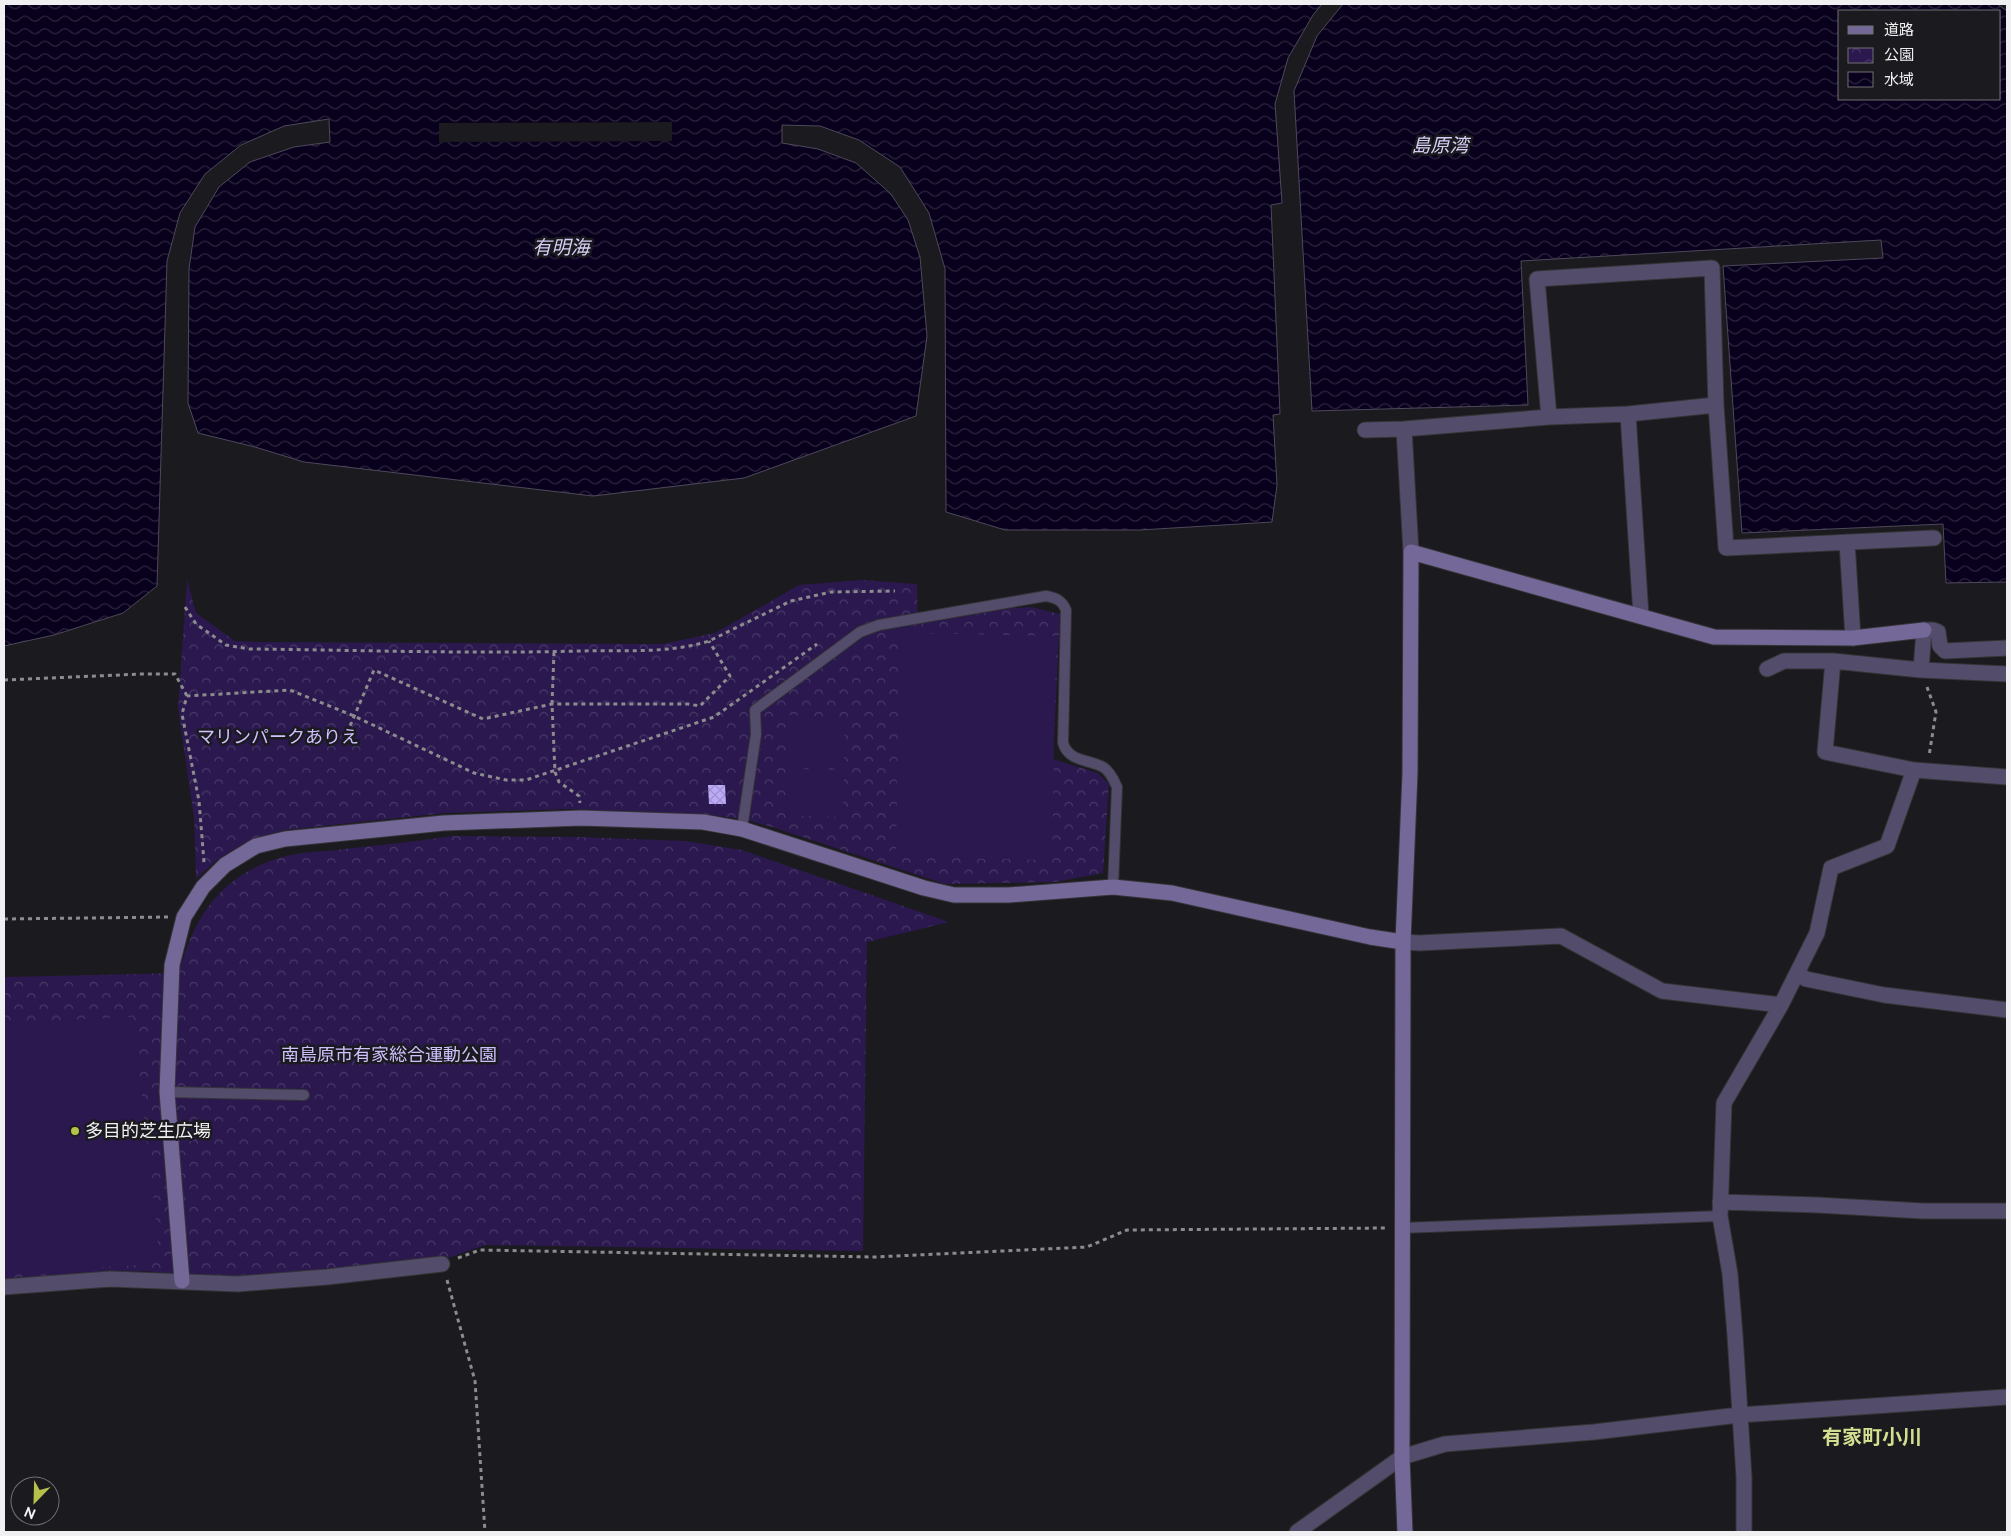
<svg xmlns="http://www.w3.org/2000/svg" width="2011" height="1536" viewBox="0 0 2011 1536" font-family="Raleway,'Noto Sans JP',sans-serif">
<style>
.park{fill:url(#park-crowns)}
.garden{fill:#2a184e}
.water{fill:url(#water-waves);stroke:#4e485c;fill-rule:evenodd}
.pier{fill:#1b1a1e}
.building{fill:url(#building-cross-hatch)}
.lines{fill:none;stroke-linecap:round;stroke-linejoin:round}
.lane-casing{stroke:#353437;stroke-width:12}
.street-casing{stroke:#353437;stroke-width:17}
.secondary-casing{stroke:#353437;stroke-width:17}
.path{stroke:#8c8b8e;stroke-width:3;stroke-dasharray:4 4;stroke-linecap:butt}
.lane{stroke:#534d6b;stroke-width:10}
.street{stroke:#534d6b;stroke-width:15}
.secondary{stroke:#746899;stroke-width:15}
.poi-dot{fill:#b6c149;stroke:#1b1a1e;stroke-width:2}
.labels{text-anchor:middle;stroke-width:5;stroke-linejoin:round;paint-order:stroke}
.park-label{font-size:18px;fill:#cec1fe;stroke:#1b1a1e}
.poi-label{font-size:18px;fill:#f0eff2;stroke:#1b1a1e;text-anchor:start}
.water-label{font-size:19px;font-style:italic;fill:#d6cef7;stroke:#1b1a1e}
.quarter-label{font-size:20px;font-weight:bold;fill:#d4de91;stroke:#1b1a1e}
</style>
<defs>
<pattern id="park-crowns" width="20" height="18" patternUnits="userSpaceOnUse" patternTransform="scale(1.25)"><rect width="20" height="18" fill="#2a184e"/><path d="M2 6a3 3 0 1 1 6 0M12 15a3 3 0 1 1 6 0" fill="none" stroke="#493a68"/></pattern>
<pattern id="water-waves" width="16" height="10" patternUnits="userSpaceOnUse" patternTransform="scale(1.25)"><rect width="16" height="10" fill="#08001c"/><path d="M0 5q4-4 8 0t8 0" fill="none" stroke="#2c263d"/></pattern>
<pattern id="building-cross-hatch" width="8" height="8" patternUnits="userSpaceOnUse" patternTransform="scale(1.25)"><rect width="8" height="8" fill="#bcaaf8"/><path d="M0 0l8 8M0 8l8-8" fill="none" stroke="#9f92cc"/></pattern>
</defs>
<rect width="100%" height="100%" fill="#1b1a1e"/>
<!-- park -->
<path class="park" d="M187 579 196 613 235 641 261 642 662 644 715 633 799 585 861 580 917 584 918 624 999 609 1031 607 1060 614 1053 759 1098 773 1109 784 1103 873 1055 882 945 884 775 828 743 819 702 814 570 809 445 813 285 830 250 840 218 859 196 879 194 818 178 708Z
M454 836 580 837 686 841 742 850 949 922 867 942 863 1251 485 1245 440 1261 228 1278 143 1271 4 1279V977L179 973C194 915 223 873 283 857 302 851 324 852 344 849 381 845 418 841 454 836Z"/>
<!-- garden -->
<path class="garden" d="M900 633 1056 636 1052 860 896 857Z
M788 715 845 717 844 763 787 761Z
M787 769 844 770 843 817 786 815Z
M133 1017 158 1239 153 1254 141 1265 4 1271V1023Z"/>
<!-- water -->
<path class="water" d="M4 4H1322L1313 15 1288 58 1275 104 1282 203 1271 205 1280 414 1273 415 1277 485 1272 522 1140 530H1005L946 512 945 269 929 213 900 167 859 140 820 126 782 125V143L818 149 856 163 891 194 908 220 920 257 927 336 916 416 744 478 593 496 304 462 255 447 198 433 188 403 189 269 195 227 219 187 250 162 294 147 330 142 329 119 284 126 241 145 205 174 180 213 167 261 157 586 123 613 54 635 4 646Z
M1343 4H1997L2007 11V582L1946 583 1943 524 1742 533 1723 266 1883 258 1881 240 1521 261 1528 405 1312 411 1294 91 1317 36ZM1840 11H2000V99H1840Z"/>
<!-- pier -->
<path class="pier" d="M672 122V141L439 142V123Z"/>
<!-- building -->
<path class="building" d="M708 785H725L726 804H709Z"/>
<g class="lines">
<defs>
<path id="lane" d="M742 829 756 734 755 710 860 632 879 625 1046 596C1056 598 1062 600 1066 610L1063 743C1069 762 1088 759 1103 767 1110 771 1114 780 1117 787L1113 887
M167 1092 304 1095
M1401 1228 1720 1216"/>
<path id="street" d="M1628 414 1641 616
M1549 417 1537 279 1712 268 1716 405 1726 548 1934 538
M1404 429 1411 552
M1365 430 1404 429 1549 417 1628 414 1716 405
M1847 542 1853 638
M1833 661 1825 752 1914 770 2007 777
M1767 669 1784 661H1833L1921 670 2007 674
M1921 670 1924 630H1933L1938 632 1940 646 1945 651 2007 648
M1403 942 1419 943 1561 936 1662 991 1781 1005
M1797 973 1806 979 1884 995 2007 1010
M1720 1202 1817 1205 1923 1211H2007
M4 1287 110 1279 238 1284 327 1277 442 1264
M1297 1532 1402 1457 1445 1444 1594 1432 1739 1415 2007 1397
M1744 1532V1477L1735 1335 1730 1274 1720 1216 1724 1103 1781 1005 1817 933 1831 868 1887 846 1914 770"/>
<path id="secondary" d="M182 1281 167 1092 172 965 184 917 203 887 225 865 256 846 285 839 444 823 581 818 703 822 742 829 924 888 954 895H1009L1113 887 1172 893 1370 937 1403 942
M1405 1532 1402 1457 1403 942 1410 773 1411 552 1714 637 1853 638 1924 630"/>
</defs>
<!-- lane casing -->
<use href="#lane" class="lane-casing"/>
<!-- street casing -->
<use href="#street" class="street-casing"/>
<!-- secondary casing -->
<use href="#secondary" class="secondary-casing"/>
<!-- path -->
<path class="path" d="M185 607 196 624 226 645 249 649C358 650 468 654 578 651 621 650 668 654 709 641L791 601 831 592 895 591
M554 652 552 704 555 772 559 782 579 796 580 803
M4 680 142 674H175L187 696
M1927 687 1936 712 1929 756
M347 733 374 670 483 719 552 704H688L700 706 730 676 709 641
M204 862 199 801 182 714 187 696 290 690 354 716 474 773 506 780H526L714 717 817 644
M4 919 169 917
M458 1258 480 1250 874 1257 1087 1247 1127 1230 1386 1228
M447 1280 475 1381 485 1532"/>
<!-- lane -->
<use href="#lane" class="lane"/>
<!-- street -->
<use href="#street" class="street"/>
<!-- secondary -->
<use href="#secondary" class="secondary"/>
</g>
<!-- markers -->
<circle class="poi-dot" cx="75" cy="1131" r="5"/>
<g class="labels">
<!-- park labels -->
<g class="park-label">
<text x="278" y="743">マリンパークありえ</text>
<text x="389" y="1061">南島原市有家総合運動公園</text>
</g>
<!-- poi labels -->
<g class="poi-label">
<text x="85" y="1137">多目的芝生広場</text>
</g>
<!-- water labels -->
<g class="water-label">
<text x="1440" y="152">島原湾</text>
<text x="561" y="254">有明海</text>
</g>
<!-- quarter labels -->
<g class="quarter-label">
<text x="1872" y="1444">有家町小川</text>
</g>
</g>
<!-- border -->
<rect width="2011" height="1536" fill="none" stroke="#f0eff2" stroke-width="10"/>
<!-- legend -->
<rect x="1838" y="10" width="162" height="90" fill="#1b1a1e" stroke="#706f73"/>
<rect x="1848" y="26" width="25" height="8" fill="#746899" stroke="#706f73"/>
<text x="1884" y="35" font-size="15" fill="#f0eff2">道路</text>
<rect x="1848" y="48" width="25" height="15" fill="url(#park-crowns)" stroke="#706f73"/>
<text x="1884" y="60" font-size="15" fill="#f0eff2">公園</text>
<rect x="1848" y="72" width="25" height="15" fill="url(#water-waves)" stroke="#706f73"/>
<text x="1884" y="85" font-size="15" fill="#f0eff2">水域</text>
<!-- north arrow -->
<g transform="translate(35 1501) rotate(203)"><circle r="24" fill="#1b1a1e" stroke="#706f73"/>
<path d="M0-4L9 19L0 12L-9 19Z" fill="#b6c149"/>
<text y="-8" font-size="14" font-weight="bold" text-anchor="middle" fill="#f0eff2">N</text>
</g>
</svg>
